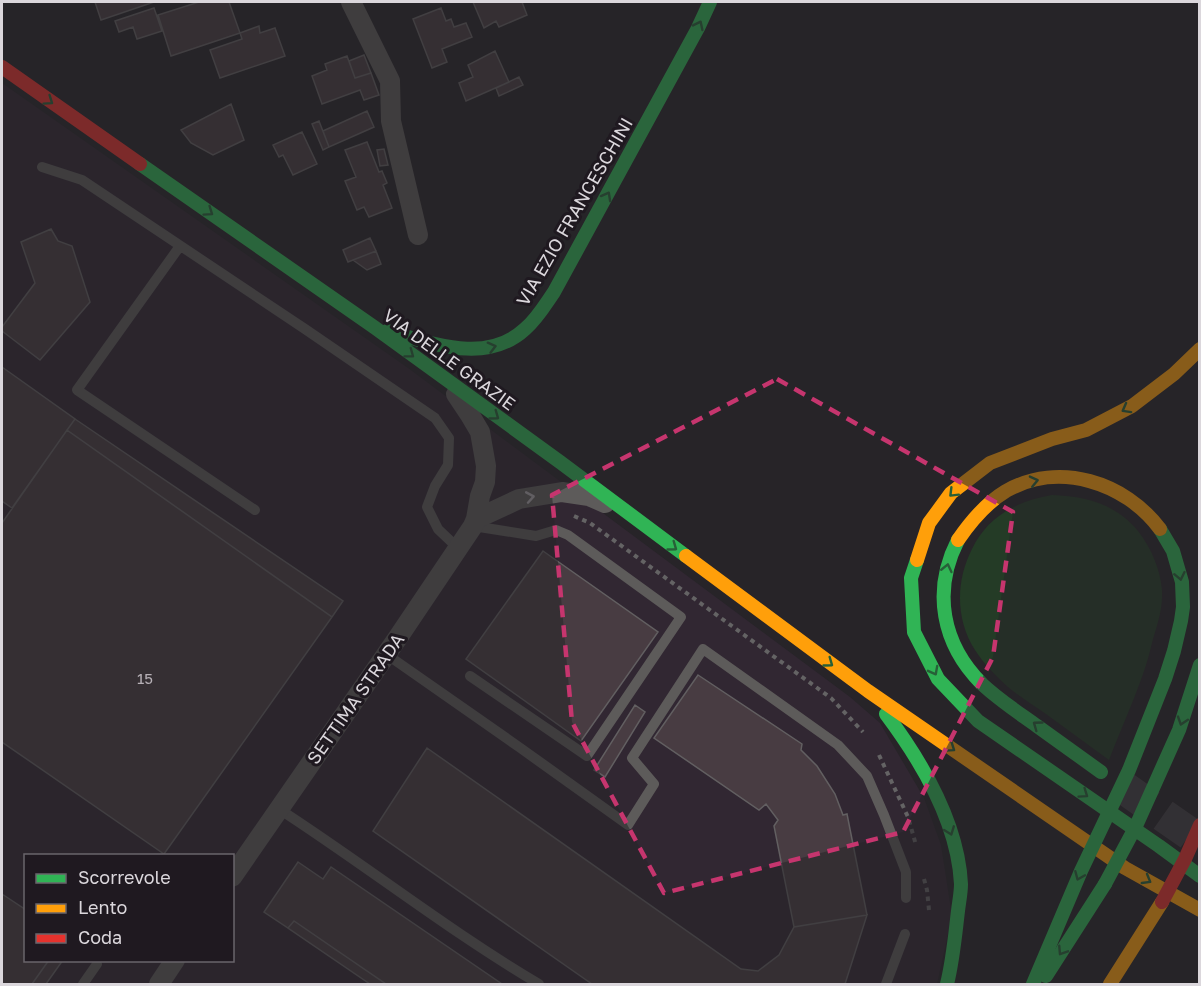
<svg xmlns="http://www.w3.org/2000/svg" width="1201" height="986" viewBox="0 0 1201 986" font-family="'Golos Text',sans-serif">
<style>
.built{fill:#312732;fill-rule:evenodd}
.green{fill:#243b26}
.building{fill:#483c42;stroke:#625f61;stroke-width:1.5}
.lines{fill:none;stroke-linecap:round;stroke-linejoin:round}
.highway-tunnel{stroke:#423f43;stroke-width:33;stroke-dasharray:33 16;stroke-linecap:butt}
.path{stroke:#646364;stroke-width:4;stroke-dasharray:4.5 4.5;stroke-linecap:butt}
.lane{stroke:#5d5b5a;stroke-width:10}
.street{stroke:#5d5b5a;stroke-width:20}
.fast{stroke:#30b455;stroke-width:14}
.slow{stroke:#ff9f0a;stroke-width:14}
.jam{stroke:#e5322d;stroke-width:14}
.fast-bridge{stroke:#30b455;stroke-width:14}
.slow-bridge{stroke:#ff9f0a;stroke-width:14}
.jam-bridge{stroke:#e5322d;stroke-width:14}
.oneway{stroke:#275f38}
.oneway2{stroke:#a9a5a8}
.marked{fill:none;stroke:#c6356e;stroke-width:4.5;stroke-dasharray:12 8;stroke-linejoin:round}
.labels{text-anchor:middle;stroke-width:6;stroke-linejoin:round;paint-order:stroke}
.number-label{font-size:15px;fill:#b6b0b6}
.street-label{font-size:18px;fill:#dbd7dc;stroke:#1f1920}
</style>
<rect width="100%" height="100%" fill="#272428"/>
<!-- built -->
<path class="built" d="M2 83 408 368 850 697 880 723 924 798 941 845 952 916 937 984H2ZM26 856H232V960H26Z"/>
<!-- green -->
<path class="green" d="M1052 495C1085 496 1116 504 1138 531 1151 548 1160 568 1162 590 1163 607 1158 623 1153 639 1150 651 1147 663 1143 674 1133 703 1120 731 1109 760 1088 745 1067 729 1046 714 1033 705 1020 697 1008 687 996 676 983 663 975 650 955 619 956 580 972 549 988 516 1017 501 1052 495Z"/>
<!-- building -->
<path class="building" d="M95 2H154L101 20Z
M199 2H229L240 33 171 56 158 15Z
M473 2H522L527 15 499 27 496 21 484 28Z
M154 8 162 31 137 39 133 27 119 32 115 21Z
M441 8 446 21 451 19 454 27 466 23 472 37 442 49 447 62 432 68 413 19Z
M259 26 260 33 275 28 285 56 220 78 210 50 242 39 240 33Z
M495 51 509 82 466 101 459 83 473 77 468 65Z
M364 55 371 73 355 78 349 61Z
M347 56 355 78 371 73 379 95 364 100 360 90 322 104 312 76 327 70 325 64Z
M519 77 523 85 499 96 496 88Z
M231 104 244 140 213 155 191 143 181 130Z
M367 111 374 127 329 147 323 131Z
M319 121 329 147 323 150 312 124Z
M302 132 317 164 293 175 283 155 279 157 273 145Z
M367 142 379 172 382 171 387 183 383 185 392 208 369 217 364 207 357 210 345 181 356 177 345 150Z
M384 149 388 165 380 166 377 150Z
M51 229 58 241 72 246 90 302 40 360 2 331V327L35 283 21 242Z
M370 238 376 251 348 262 343 250Z
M376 251 381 264 367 270 353 260Z
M2 367 75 419 12 508 2 501Z
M75 419 343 601 332 617 67 430Z
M67 430 332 617 164 854 2 742V523Z
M543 551 658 632 581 741 466 659Z
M698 675 802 744 801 750 817 766 835 794 843 815 847 814 867 915 794 927 774 826 778 820 766 804 759 810 654 738Z
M635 705 645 712 605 777 594 770Z
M427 748 741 969 758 971 779 955 794 927 867 915 845 984H592L373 831Z
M298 862 323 879 331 867 502 984H386L294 921 288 928 264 912Z
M2 894 26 910V960H49L32 984H2Z
M294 921 386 984H370L288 928Z
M49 960H63L46 984H32Z"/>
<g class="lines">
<!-- highway-tunnel -->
<path class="highway-tunnel" d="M1123 787 1200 841"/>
<!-- path -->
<path class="path" d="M574 516 590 523 831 698 863 732
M879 755 908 817 916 845
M924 879 927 890 929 910"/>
<!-- lane -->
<path class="lane" d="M42 167 82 180 305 329 435 418 449 438 448 465 435 486 427 507 438 529 458 548
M180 246 77 390 255 510
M386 654 519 747 628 825 654 784 632 758 703 649 838 745 867 776 884 815 906 872V898
M470 676 587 756 681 617 568 535 556 530 536 536 473 526
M279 809C367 866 449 931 539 984
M83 984 97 964
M886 984 905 934"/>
<!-- street -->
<path class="street" d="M351 2 390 81 391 121 418 235
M476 519 519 499 562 492 589 496 605 503
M232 877 399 636 473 526 476 519 480 496 485 482 486 466 480 432 470 415 456 394
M159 984 175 960"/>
<!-- fast -->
<path class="fast" d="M140 164 374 327 560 462 686 556
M387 331C432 343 486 365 525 329 537 319 545 305 554 292L698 28 710 2
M958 540C932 591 942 644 982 684 999 700 1019 713 1037 726 1058 741 1080 757 1101 772
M917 560 911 578 914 632 938 679 978 721 1159 846 1200 876
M886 714C922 762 958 822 961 884 961 893 959 902 958 911 955 936 953 960 947 984
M1046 976 1105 884"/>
<!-- slow -->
<path class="slow" d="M686 556 868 691
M917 560 929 523 951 493 990 463 1052 439 1086 430 1132 406 1174 374 1200 349
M868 691 1125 868 1200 910
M1110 984 1162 902"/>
<!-- jam -->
<path class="jam" d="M2 67 140 164"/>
<!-- fast-bridge -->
<path class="fast-bridge" d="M1105 884 1136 826 1179 730 1200 665
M1033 984 1081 871 1129 770 1165 679 1174 651 1181 621 1183 607 1182 582 1173 551 1160 529"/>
<!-- slow-bridge -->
<path class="slow-bridge" d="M958 540C971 521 986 503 1006 491 1059 461 1125 482 1160 529"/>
<!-- jam-bridge -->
<path class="jam-bridge" d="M1162 902 1185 859 1200 825"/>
</g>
<!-- one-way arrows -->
<defs><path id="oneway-chevron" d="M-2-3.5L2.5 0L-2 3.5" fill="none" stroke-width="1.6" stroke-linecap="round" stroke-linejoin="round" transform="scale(1.5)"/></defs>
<g class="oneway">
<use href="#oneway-chevron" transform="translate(699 25) rotate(-64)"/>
<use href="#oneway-chevron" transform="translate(49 101) rotate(35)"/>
<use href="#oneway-chevron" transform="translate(607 196) rotate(-61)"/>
<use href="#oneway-chevron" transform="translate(209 212) rotate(35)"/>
<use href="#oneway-chevron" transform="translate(492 347) rotate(-15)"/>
<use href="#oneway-chevron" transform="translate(410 354) rotate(37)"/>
<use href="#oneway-chevron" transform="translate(1126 409) rotate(151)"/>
<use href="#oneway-chevron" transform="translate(495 416) rotate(36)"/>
<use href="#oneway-chevron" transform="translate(1034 481) rotate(-13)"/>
<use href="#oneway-chevron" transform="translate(953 493) rotate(135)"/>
<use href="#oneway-chevron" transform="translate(673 547) rotate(36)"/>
<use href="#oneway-chevron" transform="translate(947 568) rotate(-77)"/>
<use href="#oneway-chevron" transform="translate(1180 576) rotate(78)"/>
<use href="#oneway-chevron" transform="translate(829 663) rotate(36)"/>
<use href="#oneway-chevron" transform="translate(934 671) rotate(62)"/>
<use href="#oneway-chevron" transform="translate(1182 721) rotate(108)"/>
<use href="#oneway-chevron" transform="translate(1037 725) rotate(-144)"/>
<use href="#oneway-chevron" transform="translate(951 748) rotate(34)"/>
<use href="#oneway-chevron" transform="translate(1084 794) rotate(35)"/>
<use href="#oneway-chevron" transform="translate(950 831) rotate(69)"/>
<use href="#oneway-chevron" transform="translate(1079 876) rotate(113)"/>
<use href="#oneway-chevron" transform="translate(1147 880) rotate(30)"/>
<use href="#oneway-chevron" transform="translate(1062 951) rotate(123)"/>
</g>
<use class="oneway2" href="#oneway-chevron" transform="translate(530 497) rotate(-10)"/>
<!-- marked area -->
<path d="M0 0H1201V986H0ZM777 379 1013 512 993 657 903 832 664 893 572 722 552 495Z" fill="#272428" fill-opacity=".55" fill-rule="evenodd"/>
<path class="marked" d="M777 379 1013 512 993 657 903 832 664 893 572 722 552 495Z"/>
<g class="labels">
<!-- number labels -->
<g class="number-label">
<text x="145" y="684">15</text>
</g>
<!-- street labels -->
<g class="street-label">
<text transform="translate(575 212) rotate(-60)" y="6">VIA EZIO FRANCESCHINI</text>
<text transform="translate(449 360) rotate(36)" y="6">VIA DELLE GRAZIE</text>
<text transform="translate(356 699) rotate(-55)" y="6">SETTIMA STRADA</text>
</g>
</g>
<!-- border -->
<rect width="1201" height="986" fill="none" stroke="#dbd7dc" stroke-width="6"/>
<!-- legend -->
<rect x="24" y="854" width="210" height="108" fill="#1f1920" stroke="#6a656b" stroke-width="1.5"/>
<rect x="36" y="874" width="30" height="9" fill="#30b455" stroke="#6a656b" stroke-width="1.5"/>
<text x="78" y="884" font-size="18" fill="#dbd7dc">Scorrevole</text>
<rect x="36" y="904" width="30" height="9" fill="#ff9f0a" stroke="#6a656b" stroke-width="1.5"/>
<text x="78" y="914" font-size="18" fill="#dbd7dc">Lento</text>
<rect x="36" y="934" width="30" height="9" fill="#e5322d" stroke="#6a656b" stroke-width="1.5"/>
<text x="78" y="944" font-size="18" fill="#dbd7dc">Coda</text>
</svg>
